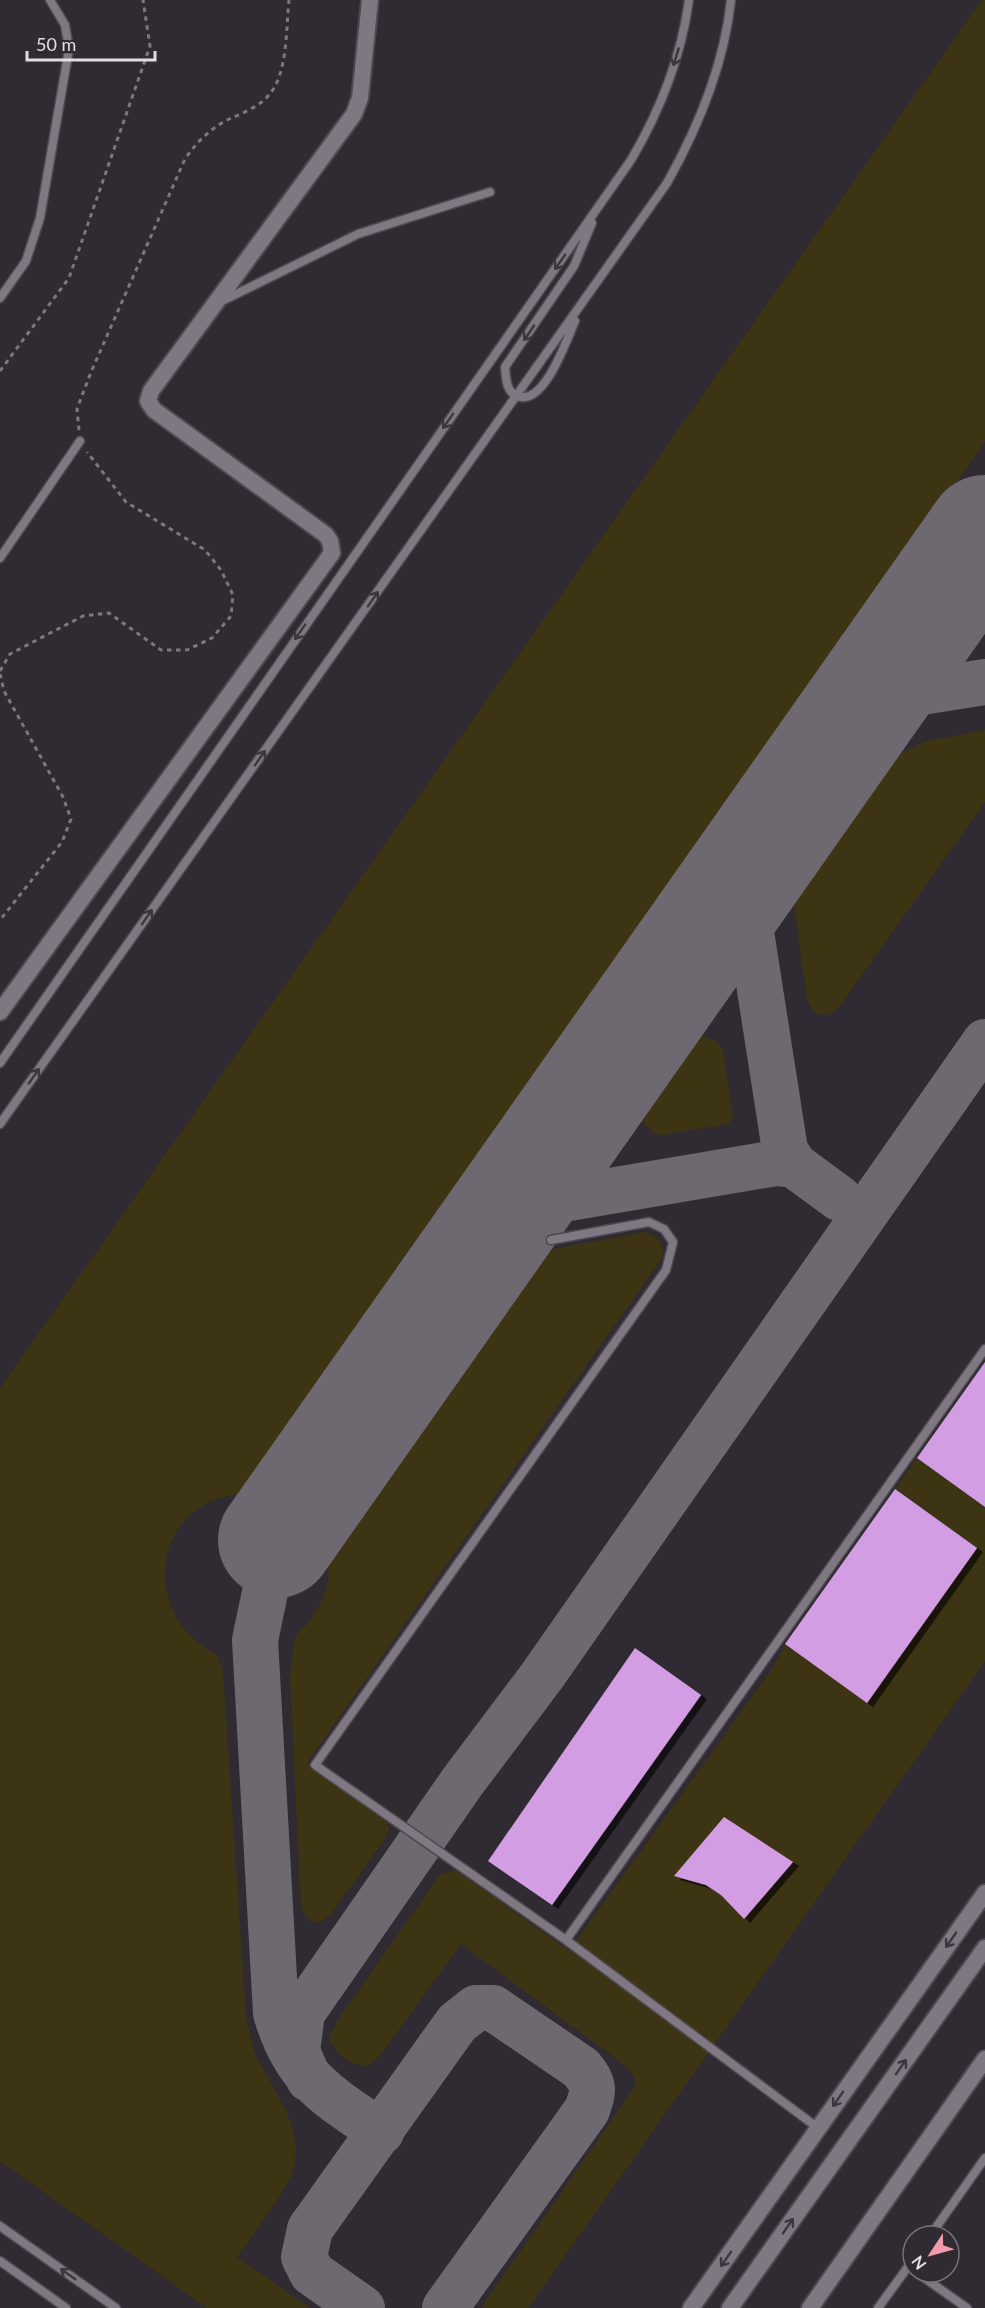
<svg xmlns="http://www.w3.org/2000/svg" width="985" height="2308" viewBox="0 0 985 2308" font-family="Lato,sans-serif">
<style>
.sand{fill:#3c3413}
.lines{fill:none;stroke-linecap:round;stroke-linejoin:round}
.taxiway{stroke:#6e6870;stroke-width:46}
.runway{stroke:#6e6870;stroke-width:116}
.building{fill:#d39de3;filter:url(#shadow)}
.lane-casing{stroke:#4d474e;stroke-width:11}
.street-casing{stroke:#4d474e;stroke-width:20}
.path{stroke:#7d777e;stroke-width:3;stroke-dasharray:4.5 4.5;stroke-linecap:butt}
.lane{stroke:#7f7781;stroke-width:8}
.street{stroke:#7f7781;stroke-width:16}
.oneway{stroke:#3c363e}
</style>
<defs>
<filter id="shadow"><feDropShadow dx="6" dy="4" stdDeviation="0" flood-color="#0009"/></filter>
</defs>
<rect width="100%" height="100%" fill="#302a32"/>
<!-- sand -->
<path class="sand" d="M982 0H985V442L240 1494C150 1504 139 1615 217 1655L223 1672 246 2017C249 2030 252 2045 257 2057 274 2093 303 2124 294 2167 289 2189 251 2236 237 2257L310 2308H207L0 2161V1388Z
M985 730V802L837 1010 824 1015 814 1012 807 1000 793 899 894 757 926 741Z
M697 1034 718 1042 723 1051 733 1117 729 1124 662 1135 652 1132 638 1117Z
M643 1232C658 1235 661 1240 664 1255L307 1763 387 1822 389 1829 385 1839 330 1915 320 1923 310 1921 301 1908 290 1676 295 1636 309 1622 322 1600 329 1577 327 1556 544 1251Z
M917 1458 985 1507V1661L528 2308H481L636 2085 634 2075 618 2060 461 1944 380 2056 368 2066C348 2064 340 2057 329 2039L337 2021 440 1874 456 1870 569 1951 774 1666 785 1644 867 1702 977 1548 895 1489Z"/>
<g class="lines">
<!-- taxiway -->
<path class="taxiway" d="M840 738 869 711 896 696 985 682
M794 1165 839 1198
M499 1219 531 1206 563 1199 776 1163 794 1165 785 1150 751 932 747 899 751 864
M276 1540 255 1640 276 2013C295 2079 327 2095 381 2132
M309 2079 297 2051 302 2013 463 1781 542 1676 985 1042
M362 2308 312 2273 304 2257 310 2229 457 2023 476 2008H493L581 2068C595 2084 594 2090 587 2110L445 2308"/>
<!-- runway -->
<path class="runway" d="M276 1540 985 533"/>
</g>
<!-- building -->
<path class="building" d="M985 1362V1507L917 1458Z
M895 1489 977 1548 867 1703 785 1644Z
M635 1648 701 1695 552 1905 488 1861Z
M724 1817 793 1862 744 1919 721 1895 706 1885 674 1876Z"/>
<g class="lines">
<defs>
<path id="lane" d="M0 298 26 261 40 218 69 49 65 25 50 0
M220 302 358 234 490 192
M575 321C567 339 546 401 521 397 506 395 506 379 505 367L574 266 592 223
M0 558 80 441
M0 1063 631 160C660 111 681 58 689 0
M0 1124 667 183C699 126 724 66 731 0
M551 1240 649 1222 664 1229 673 1242 666 1270 315 1765 566 1940 985 1349
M566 1940 818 2128
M0 2226 116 2308
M930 2236 985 2158
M0 2261 66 2308
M916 2272 967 2308
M878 2308 913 2260"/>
<path id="street" d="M0 1012 332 553 330 541 326 535 154 410 148 401 151 391 354 114 360 98 370 0
M691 2308 985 1893
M730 2308 985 1948
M810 2308 985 2059"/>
</defs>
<!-- lane casing -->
<use href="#lane" class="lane-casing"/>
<!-- street casing -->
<use href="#street" class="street-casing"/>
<!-- path -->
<path class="path" d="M0 371 69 278 150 46 143 0
M79 430 77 409 91 372 185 159C196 143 208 131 225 121 240 114 258 108 269 95 288 73 286 28 289 0
M0 671 10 654 83 616 109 613 161 650H187L212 638 231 616 233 595 221 570 205 550 126 502 87 452
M0 674 4 691 63 797 71 819 62 842 0 920"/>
<!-- lane -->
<use href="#lane" class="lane"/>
<!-- street -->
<use href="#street" class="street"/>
</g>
<!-- one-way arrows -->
<defs><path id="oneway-shaft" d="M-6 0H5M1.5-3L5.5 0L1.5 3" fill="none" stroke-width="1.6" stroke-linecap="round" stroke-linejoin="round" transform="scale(1.5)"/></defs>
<g class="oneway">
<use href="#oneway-shaft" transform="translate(676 57) rotate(107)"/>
<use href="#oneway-shaft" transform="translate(560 262) rotate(125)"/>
<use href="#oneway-shaft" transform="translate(529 333) rotate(124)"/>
<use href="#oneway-shaft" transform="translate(448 421) rotate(125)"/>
<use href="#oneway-shaft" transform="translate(373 599) rotate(-55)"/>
<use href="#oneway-shaft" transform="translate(300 632) rotate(125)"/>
<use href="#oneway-shaft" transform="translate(260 758) rotate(-55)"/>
<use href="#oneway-shaft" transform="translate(147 917) rotate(-55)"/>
<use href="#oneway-shaft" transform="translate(34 1076) rotate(-55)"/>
<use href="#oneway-shaft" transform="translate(951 1940) rotate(125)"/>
<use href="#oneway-shaft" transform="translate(901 2067) rotate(-55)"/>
<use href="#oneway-shaft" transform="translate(838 2099) rotate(125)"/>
<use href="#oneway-shaft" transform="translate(788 2226) rotate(-55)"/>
<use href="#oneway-shaft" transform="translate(726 2259) rotate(125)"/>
<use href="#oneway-shaft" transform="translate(68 2274) rotate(-145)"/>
</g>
<!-- north arrow -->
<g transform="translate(931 2254) rotate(234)"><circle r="28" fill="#302a32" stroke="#777279" stroke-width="1.5"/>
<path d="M0-4.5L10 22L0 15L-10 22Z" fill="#f29aac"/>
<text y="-9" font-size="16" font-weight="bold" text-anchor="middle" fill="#e2dde3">N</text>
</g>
<!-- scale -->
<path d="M27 51v9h128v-9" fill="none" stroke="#e2dde3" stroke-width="3"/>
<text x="36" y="51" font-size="18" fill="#e2dde3" stroke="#302a32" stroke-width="4.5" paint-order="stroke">50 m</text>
</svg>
